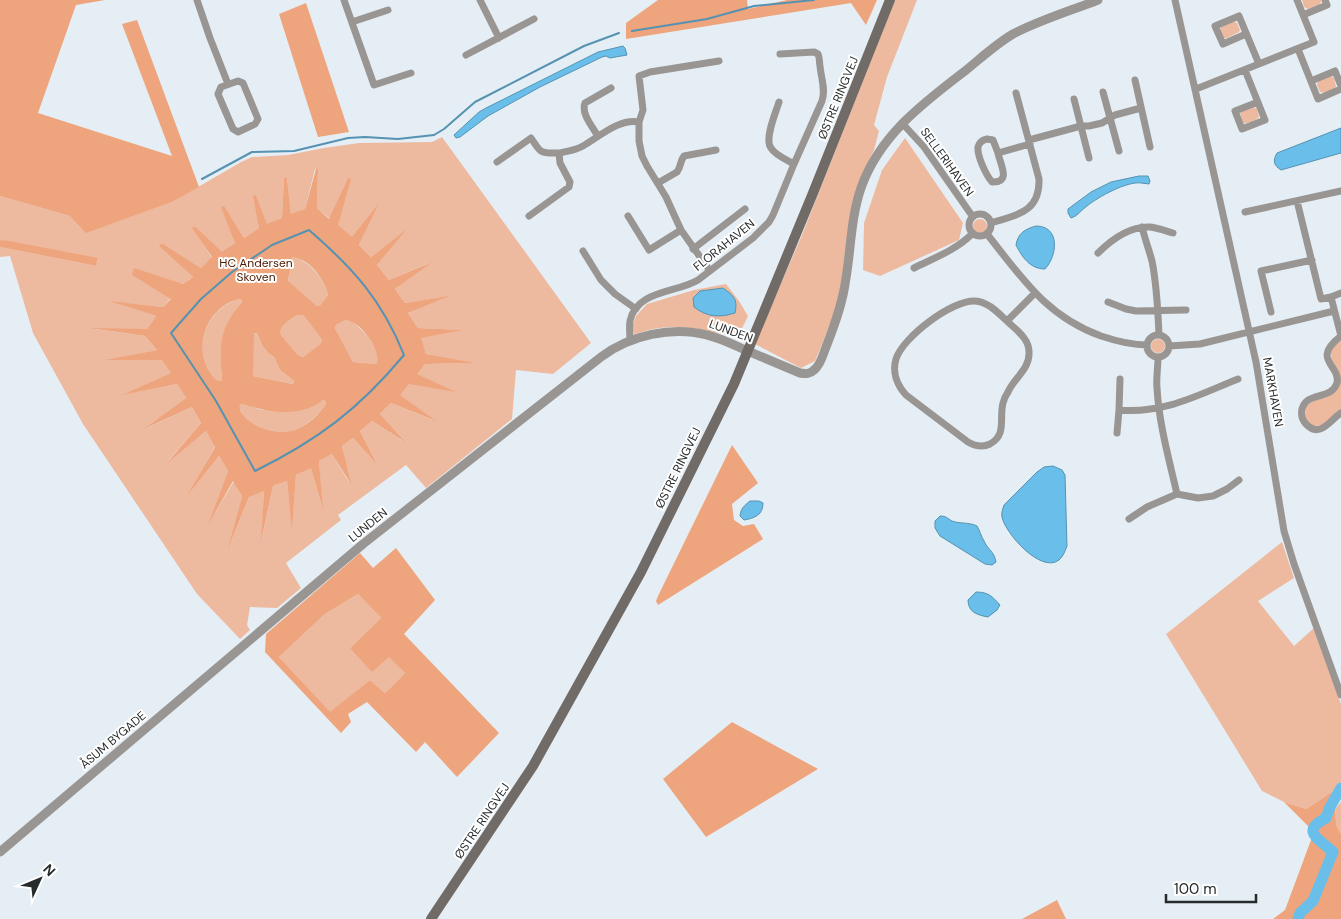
<svg xmlns="http://www.w3.org/2000/svg" width="1341" height="919" viewBox="0 0 1341 919" font-family="'DM Sans',sans-serif">
<style>
.green{fill:#eeba9f;fill-rule:evenodd}
.forest{fill:#eea47c;fill-rule:evenodd}
.water{fill:#6abeea;stroke:#5692b1}
.lines{fill:none;stroke-linecap:round;stroke-linejoin:round}
.stream{stroke:#5692b1;stroke-width:2}
.river{stroke:#6abeea;stroke-width:11}
.minor{stroke:#999593;stroke-width:7}
.tertiary{stroke:#999593;stroke-width:9}
.secondary{stroke:#716b68;stroke-width:10}
.labels{text-anchor:middle;stroke-width:4;stroke-linejoin:round;paint-order:stroke}
.street-label{font-size:12px;fill:#272b2c;stroke:#fff}
.park-label{font-size:12px;fill:#481a00;stroke:#fff}
</style>
<rect width="100%" height="100%" fill="#e5eef4"/>
<!-- green -->
<path class="green" d="M895 0H917L887 77 874 125 879 131 874 150 860 179 852 207 840 300 815 361 801 368 755 344 802 235Z
M1302 0H1321V2L1319 5 1308 9 1304 7Z
M1233 21 1237 23 1240 30 1239 32 1227 38H1224L1220 30 1221 27Z
M1331 76 1334 78 1336 87C1333 90 1325 94 1320 92L1317 85 1318 81Z
M1254 107 1257 109 1259 117C1255 121 1247 124 1243 123L1240 113 1241 112Z
M442 137 591 343 553 374 516 370 512 419 426 488 406 465 338 515 341 520 286 563 301 588 277 608 250 607 247 625 250 630 240 639 197 594 83 424 33 333 10 256 0 257V247L96 266 98 259 0 240V196L70 216 174 201 241 162 252 157 288 155 324 148 359 143 432 142ZM315 169H318L317 208 330 219 348 178 337 225 352 238 377 206 359 245 371 257 405 231 377 265 389 280 429 263 395 289 405 303 447 297 408 313 418 328 460 330 420 338 426 354 471 363 425 364 416 374 453 391 410 383 399 395 433 420 391 403 380 414 403 441 372 421 360 431 376 462 353 438 342 446 349 482 332 454 319 461 322 507 311 467 296 475 292 527 287 481 273 486 262 538 264 490 249 497 230 544 242 496 234 481 210 521 228 471 219 456 190 492 215 446 206 431 168 461 201 423 192 407 147 428 186 398 177 384 125 394 172 373 163 360H108L157 350 145 336 95 329H147L156 316 113 302 163 307 171 298 133 275 183 284 193 277 160 246 162 243 201 268 212 258 193 228 195 226 222 253 235 243 224 207 244 238 259 228 256 195 267 225 282 218 284 178H287L291 215 305 209Z
M905 138 963 223 959 240 880 276 863 270 864 223 882 170Z
M973 226a7 7 0 1 1 14 0a7 7 0 1 1-14 0Z
M294 256C311 264 323 277 328 295L321 306H317L288 282 291 258Z
M726 284 739 301 748 316 738 337C711 331 681 323 653 329 647 330 641 333 634 334L632 327 636 316 647 304 694 290Z
M241 299 242 302C220 325 219 349 222 379L221 381C215 380 213 377 210 372 192 345 209 305 241 299Z
M297 315H300L304 316 320 337 322 340 320 344 303 357 298 355 281 335C278 326 290 320 297 315Z
M346 320H350C363 330 379 345 378 364L353 362 335 328 336 325Z
M255 333H257L262 345 268 353 274 357 280 370 294 381 293 384 253 376V334Z
M1151 346a7 7 0 1 1 14 0a7 7 0 1 1-14 0Z
M1341 341V411L1325 425 1314 426 1308 423 1305 417 1306 406 1315 400 1325 398 1335 392C1335 386 1330 351 1331 349 1333 346 1338 343 1341 341Z
M324 400 326 401V404C318 415 310 423 297 429 281 435 259 430 246 418 242 413 239 411 240 405L242 404 262 410Z
M1282 542 1294 578 1258 601 1294 646 1314 628 1341 704V782L1335 790 1306 809 1284 802 1262 791 1166 634Z
M358 594 381 618 350 648 389 656 405 673 385 693 370 680 330 713 279 657 325 614Z
M1341 802V834L1336 825V808Z"/>
<!-- forest -->
<path class="forest" d="M0 0H105L76 5 38 113 172 156 122 24 137 20 199 187 174 201 86 233 70 216 0 196Z
M658 0H747L748 9 787 0H877L866 25 851 3 626 39V23Z
M306 3 349 132 318 137 279 14Z
M316 169H318L317 208 329 219 348 178 351 179 338 225 352 237 379 203 359 245 371 257 407 229 377 265 389 280 432 262 395 289 405 303 450 296 408 313 418 328 463 330 421 338 426 354 475 363 425 364 417 374 456 392 409 384 400 395 436 421 391 403 380 414 405 442 372 421 360 431 377 464 353 438 342 446 351 484 332 454 319 461 323 510 311 468 296 475 292 531 287 481 273 486 261 542 264 491 249 497 228 549 242 496 233 481 208 525 228 471 219 456 187 496 215 447 206 431 166 464 201 423 192 407 144 429 186 398 177 384 122 395 171 373 162 360H105L157 350 145 336 89 328 147 329 156 316 109 301 163 307 171 299 132 275 134 268 183 284 193 277 159 246 162 243 201 268 212 257 192 228 195 226 222 252 235 243 221 207 224 206 244 238 259 228 253 196 256 195 267 224 282 218 284 178H287L291 214 305 209ZM292 257C310 259 324 279 328 295L320 306H317L288 281ZM241 299 242 302C219 327 219 347 222 379L221 381C215 380 213 377 210 372 192 345 209 304 241 299ZM297 315H300L304 316 320 337 322 340 320 344 303 357 298 355 281 335C278 326 290 320 297 315ZM346 320C361 322 381 350 377 364L353 362 335 328 336 325ZM254 333H257L262 345 268 353 274 357 280 370 294 381 293 384 253 376ZM323 400 326 401V404C318 415 311 423 297 429 281 435 259 430 246 418 242 413 239 411 240 405L242 404C264 411 287 416 309 408 314 406 319 403 323 400Z
M0 240 9 241 98 258 96 266 0 247Z
M732 445 758 483 732 504 734 520 743 526 754 524 763 539 658 605 656 601 658 596Z
M396 548 435 600 404 634 499 733 457 777 425 742 416 752 367 702 348 714 351 722 341 733 265 652 266 634 360 553 373 568ZM358 594 381 618 350 648 372 672 389 657 405 673 385 693 370 680 330 712 279 657 325 614Z
M732 722 818 769 706 837 663 779Z
M1335 790 1336 825 1341 834V919H1273L1285 910 1314 832 1284 802 1306 809Z
M1057 900 1066 919H1022Z"/>
<!-- water -->
<path class="water" d="M623 46 625 48 627 55 610 58 606 56 602 57 540 87 488 116 460 137 456 138 454 135 479 112 486 108 598 52Z
M1341 128V153L1281 170C1273 165 1273 160 1277 153Z
M1139 176H1148L1150 181 1149 184C1146 184 1144 183 1141 183 1127 181 1098 197 1087 206 1081 210 1078 216 1071 218L1068 213V209L1091 192 1111 182Z
M1036 226C1060 226 1058 255 1045 269 1030 269 1022 257 1016 245 1018 233 1025 229 1036 226Z
M723 288C734 296 738 299 735 313 719 318 707 317 694 307L693 298 700 291Z
M1053 466 1062 470 1065 475 1067 546C1065 551 1063 557 1059 560 1041 574 1005 533 1002 517 1001 512 1003 509 1004 505L1037 472 1044 467Z
M750 501H759L763 503C763 515 755 518 744 520L740 516C741 508 744 506 750 501Z
M940 516C946 516 947 518 952 521 960 524 969 522 977 526 980 531 981 536 984 541 988 550 994 551 996 562L992 565 985 564 940 536 935 528V521Z
M976 592C988 592 992 596 1000 605L997 610 988 617C977 615 968 612 968 600Z"/>
<g class="lines">
<!-- stream -->
<path class="stream" d="M632 31 707 19 754 6 814 0
M202 179 252 152 294 151 348 138 365 137 398 139 434 135 444 129 475 102 584 46 619 33
M309 230C353 268 382 300 404 355 359 409 318 440 255 471L216 401 171 333 201 299 232 272 272 245Z"/>
<!-- river -->
<path class="river" d="M1298 919 1300 913 1313 901 1333 852C1320 839 1299 832 1326 818L1330 807 1341 788"/>
<!-- minor -->
<path class="minor" d="M197 0 210 38 228 84
M344 0 374 85 411 73
M480 0 499 38
M1175 0 1256 362 1284 531 1294 564 1341 695
M1303 15 1327 5 1325 0
M352 22 388 10
M1246 34 1223 44 1215 26 1239 16 1259 64
M1298 49 1318 99 1341 89
M466 55 534 19
M1245 70 1265 120 1242 129 1235 111 1258 102
M1135 80 1150 147
M238 81 243 83 258 119 255 124 238 132 233 129 218 94 221 87Z
M1311 81 1335 71 1341 86
M1196 89 1314 42 1297 0
M1103 92 1119 151
M1074 99 1089 158
M779 102C776 112 764 139 771 148 775 155 787 160 794 164
M902 123 924 147 973 217
M598 136C592 126 581 114 585 103L611 88
M1029 140 1081 126H1089L1102 123 1115 115 1141 108
M998 153C1000 164 1012 183 992 182 986 175 977 156 978 147 979 142 983 140 987 139L993 140 998 153 1030 144
M497 162 531 138C534 142 537 148 541 151 546 154 555 153 560 153 568 151 576 150 583 146 599 137 619 118 639 122
M658 183 677 172C681 167 680 161 684 156L716 150
M1297 201 1321 299 1331 297
M1245 212 1341 191
M969 225a11 11 0 1 1 22 0a11 11 0 1 1-22 0Z
M529 216 569 187 570 182 560 163 559 153
M628 216 649 250 681 230
M991 223C1017 215 1040 212 1039 179L1016 93
M1142 227C1145 239 1149 250 1152 261 1157 286 1158 311 1159 335
M987 234C1022 278 1046 316 1101 336 1116 341 1131 345 1147 345
M693 249 745 209
M583 251 601 280 615 294 636 309
M1098 253C1112 239 1129 226 1150 227 1158 228 1166 231 1173 233
M914 268C934 258 956 250 972 234
M710 271 681 230 666 197 647 166 642 156 639 141V122L643 110 639 76 650 72 719 61
M1108 302 1126 309 1136 311 1186 310
M1271 312 1261 271 1312 260
M1007 321C1016 330 1029 338 1029 352 1030 369 1014 378 1008 392 1006 395 1004 399 1003 403 999 418 1007 435 990 444 982 448 975 446 968 442L906 395C897 385 892 372 896 359 903 337 952 300 975 301 989 302 998 313 1007 321L1035 293
M1147 346a11 11 0 1 1 22 0a11 11 0 1 1-22 0Z
M1341 336C1310 360 1341 365 1337 383 1331 401 1307 391 1302 409 1301 414 1302 420 1306 424 1320 439 1330 420 1341 413
M1341 336 1331 297 1341 293
M630 341C630 334 629 327 630 321 636 290 677 293 698 280L753 238 769 222 773 215 794 164 822 101C826 89 821 78 820 66 819 62 820 58 818 54L814 52 780 54
M1169 346 1200 344 1334 311
M1158 357C1158 368 1156 378 1157 388 1159 424 1169 459 1177 494
M1119 410C1164 414 1198 395 1238 379
M1117 433 1119 410 1120 379
M1129 519 1147 507 1177 494 1198 498 1213 496 1227 489 1239 480"/>
<!-- tertiary -->
<path class="tertiary" d="M0 852 363 544 601 357C630 335 672 326 707 335 720 338 732 344 743 349 762 357 781 365 800 373 806 374 810 374 814 370 821 365 823 354 826 347 835 324 843 302 846 278 851 248 851 217 861 188 879 136 923 103 965 71 981 58 996 44 1013 34 1040 20 1070 11 1098 0"/>
<!-- secondary -->
<path class="secondary" d="M431 919 533 766 641 572 734 384 813 193 890 0"/>
</g>
<g class="labels">
<!-- street labels -->
<g class="street-label">
<text transform="translate(838 98) rotate(-68)" y="4">ØSTRE RINGVEJ</text>
<text transform="translate(947 162) rotate(54)" y="4">SELLERIHAVEN</text>
<text transform="translate(724 245) rotate(-39)" y="4">FLORAHAVEN</text>
<text transform="translate(731 331) rotate(20)" y="4">LUNDEN</text>
<text transform="translate(1273 392) rotate(80)" y="4">MARKHAVEN</text>
<text transform="translate(678 468) rotate(-64)" y="4">ØSTRE RINGVEJ</text>
<text transform="translate(368 525) rotate(-39)" y="4">LUNDEN</text>
<text transform="translate(113 740) rotate(-40)" y="4">ÅSUM BYGADE</text>
<text transform="translate(482 821) rotate(-56)" y="4">ØSTRE RINGVEJ</text>
</g>
<!-- park labels -->
<g class="park-label">
<text x="256" y="267">HC Andersen<tspan x="256" dy="14">Skoven</tspan></text>
</g>
</g>
<!-- north arrow -->
<g transform="translate(40 879) rotate(46)" stroke="#ffffff" stroke-width="4" paint-order="stroke">
<path d="M0-4L9 19L0 12L-9 19Z" fill="#272b2c"/>
<text y="-8" font-size="14" font-weight="bold" text-anchor="middle" fill="#272b2c">N</text>
</g>
<!-- scale -->
<path d="M1166 894v8h90v-8" fill="none" stroke="#272b2c" stroke-width="2.5"/>
<text x="1174" y="894" font-size="15" fill="#272b2c" stroke="#ffffff" stroke-width="4" paint-order="stroke">100 m</text>
</svg>
